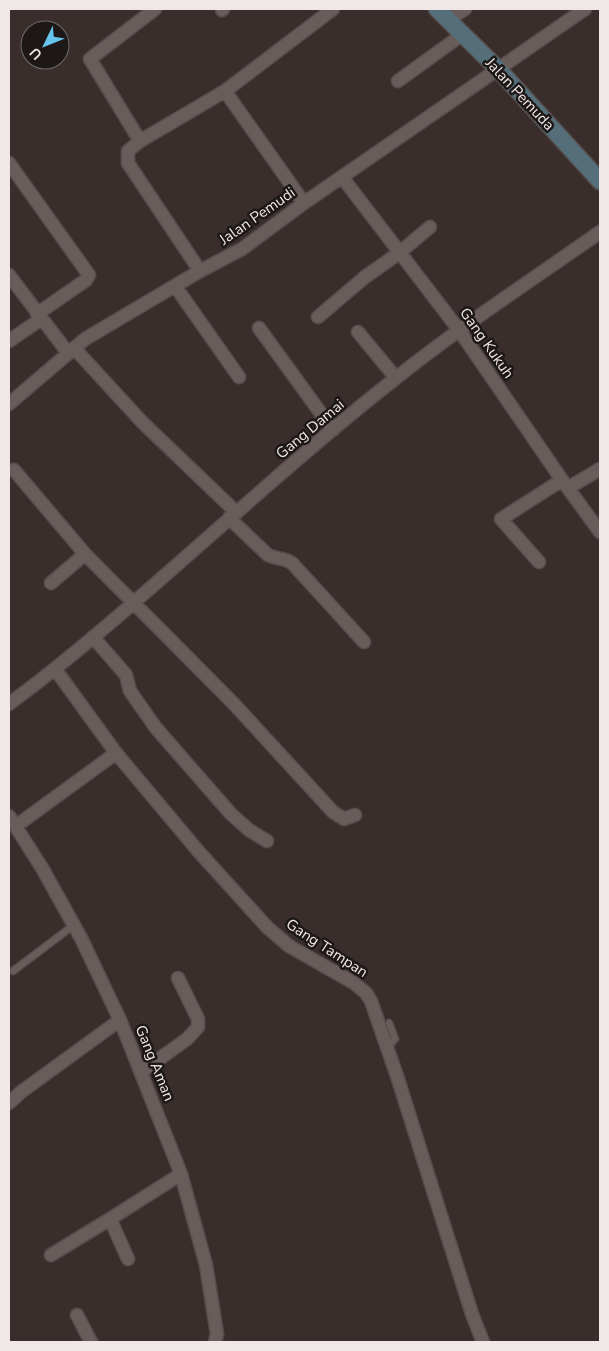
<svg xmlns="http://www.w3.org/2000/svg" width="609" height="1351" viewBox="0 0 609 1351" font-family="'Nunito Sans',sans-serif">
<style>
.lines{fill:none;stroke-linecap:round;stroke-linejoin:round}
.lane-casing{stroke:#564d4c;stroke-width:9}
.street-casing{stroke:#564d4c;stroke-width:15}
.secondary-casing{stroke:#564d4c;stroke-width:19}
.lane{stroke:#695d5b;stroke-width:6}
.street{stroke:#695d5b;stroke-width:12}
.secondary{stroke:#546e7a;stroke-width:16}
.labels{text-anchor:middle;stroke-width:5;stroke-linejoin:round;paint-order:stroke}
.street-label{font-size:15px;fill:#efe8e7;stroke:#1d1817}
</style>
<rect width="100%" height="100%" fill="#392e2c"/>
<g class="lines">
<defs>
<path id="lane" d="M13 971 74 925
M387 1047 395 1039 389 1023"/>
<path id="street" d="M222 10 223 9
M448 20 465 9
M398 81 463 34
M225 91 304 203
M140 141 90 59 155 9
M9 163 89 275 86 280 37 314
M342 177 459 330 562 480 600 532
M200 271 128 163V151L140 141 225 91 333 9
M9 275 68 353
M175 286 239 377
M318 317 365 277 399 253 430 227
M259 328 333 430
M358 332 396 378
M9 341 41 319
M74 348 143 423 236 512
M9 404 85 339 200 271 242 249 304 203 585 9
M14 470 85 554 234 704 333 812 344 819 355 815
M568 488 600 469
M229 518 268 555C276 559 285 558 292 563L364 642
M539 562 501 519 562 480
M51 583 85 554
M93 637 126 675 130 691 156 728 231 814 249 830 267 841
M55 669 116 753 199 852 267 927 289 946 354 983 366 993 371 1001 397 1076 472 1314 483 1342
M9 704C89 645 161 578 236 513 288 467 341 421 396 378 461 326 532 280 600 232
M9 816 42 868 81 938 120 1020 181 1174 206 1265 217 1334 215 1342
M16 826 116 753
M141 1072 187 1039 198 1027V1019L178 978
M9 1103 21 1092 120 1020
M110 1219 128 1259
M51 1255 110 1219 181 1174
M77 1315 91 1342"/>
<path id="secondary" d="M437 9 498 69 600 181"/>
</defs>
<!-- lane casing -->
<use href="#lane" class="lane-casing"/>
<!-- street casing -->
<use href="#street" class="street-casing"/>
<!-- secondary casing -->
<use href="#secondary" class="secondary-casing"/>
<!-- lane -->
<use href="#lane" class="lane"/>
<!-- street -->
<use href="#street" class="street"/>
<!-- secondary -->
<use href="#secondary" class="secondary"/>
</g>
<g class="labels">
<!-- street labels -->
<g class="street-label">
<text transform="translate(520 94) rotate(47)" y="5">Jalan Pemuda</text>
<text transform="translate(257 216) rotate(-35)" y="5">Jalan Pemudi</text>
<text transform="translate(487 343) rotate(55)" y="5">Gang Kukuh</text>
<text transform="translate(310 429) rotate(-40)" y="5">Gang Damai</text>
<text transform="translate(327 948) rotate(33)" y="5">Gang Tampan</text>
<text transform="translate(155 1063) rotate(68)" y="5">Gang Aman</text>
</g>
</g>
<!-- border -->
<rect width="609" height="1351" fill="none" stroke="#efe8e7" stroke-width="20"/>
<!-- north arrow -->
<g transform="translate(45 45) rotate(227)"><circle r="24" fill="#1d1817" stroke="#716b6a"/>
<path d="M0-4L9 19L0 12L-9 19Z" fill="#66c4ef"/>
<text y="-8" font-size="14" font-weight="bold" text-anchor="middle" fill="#efe8e7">U</text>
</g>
</svg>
